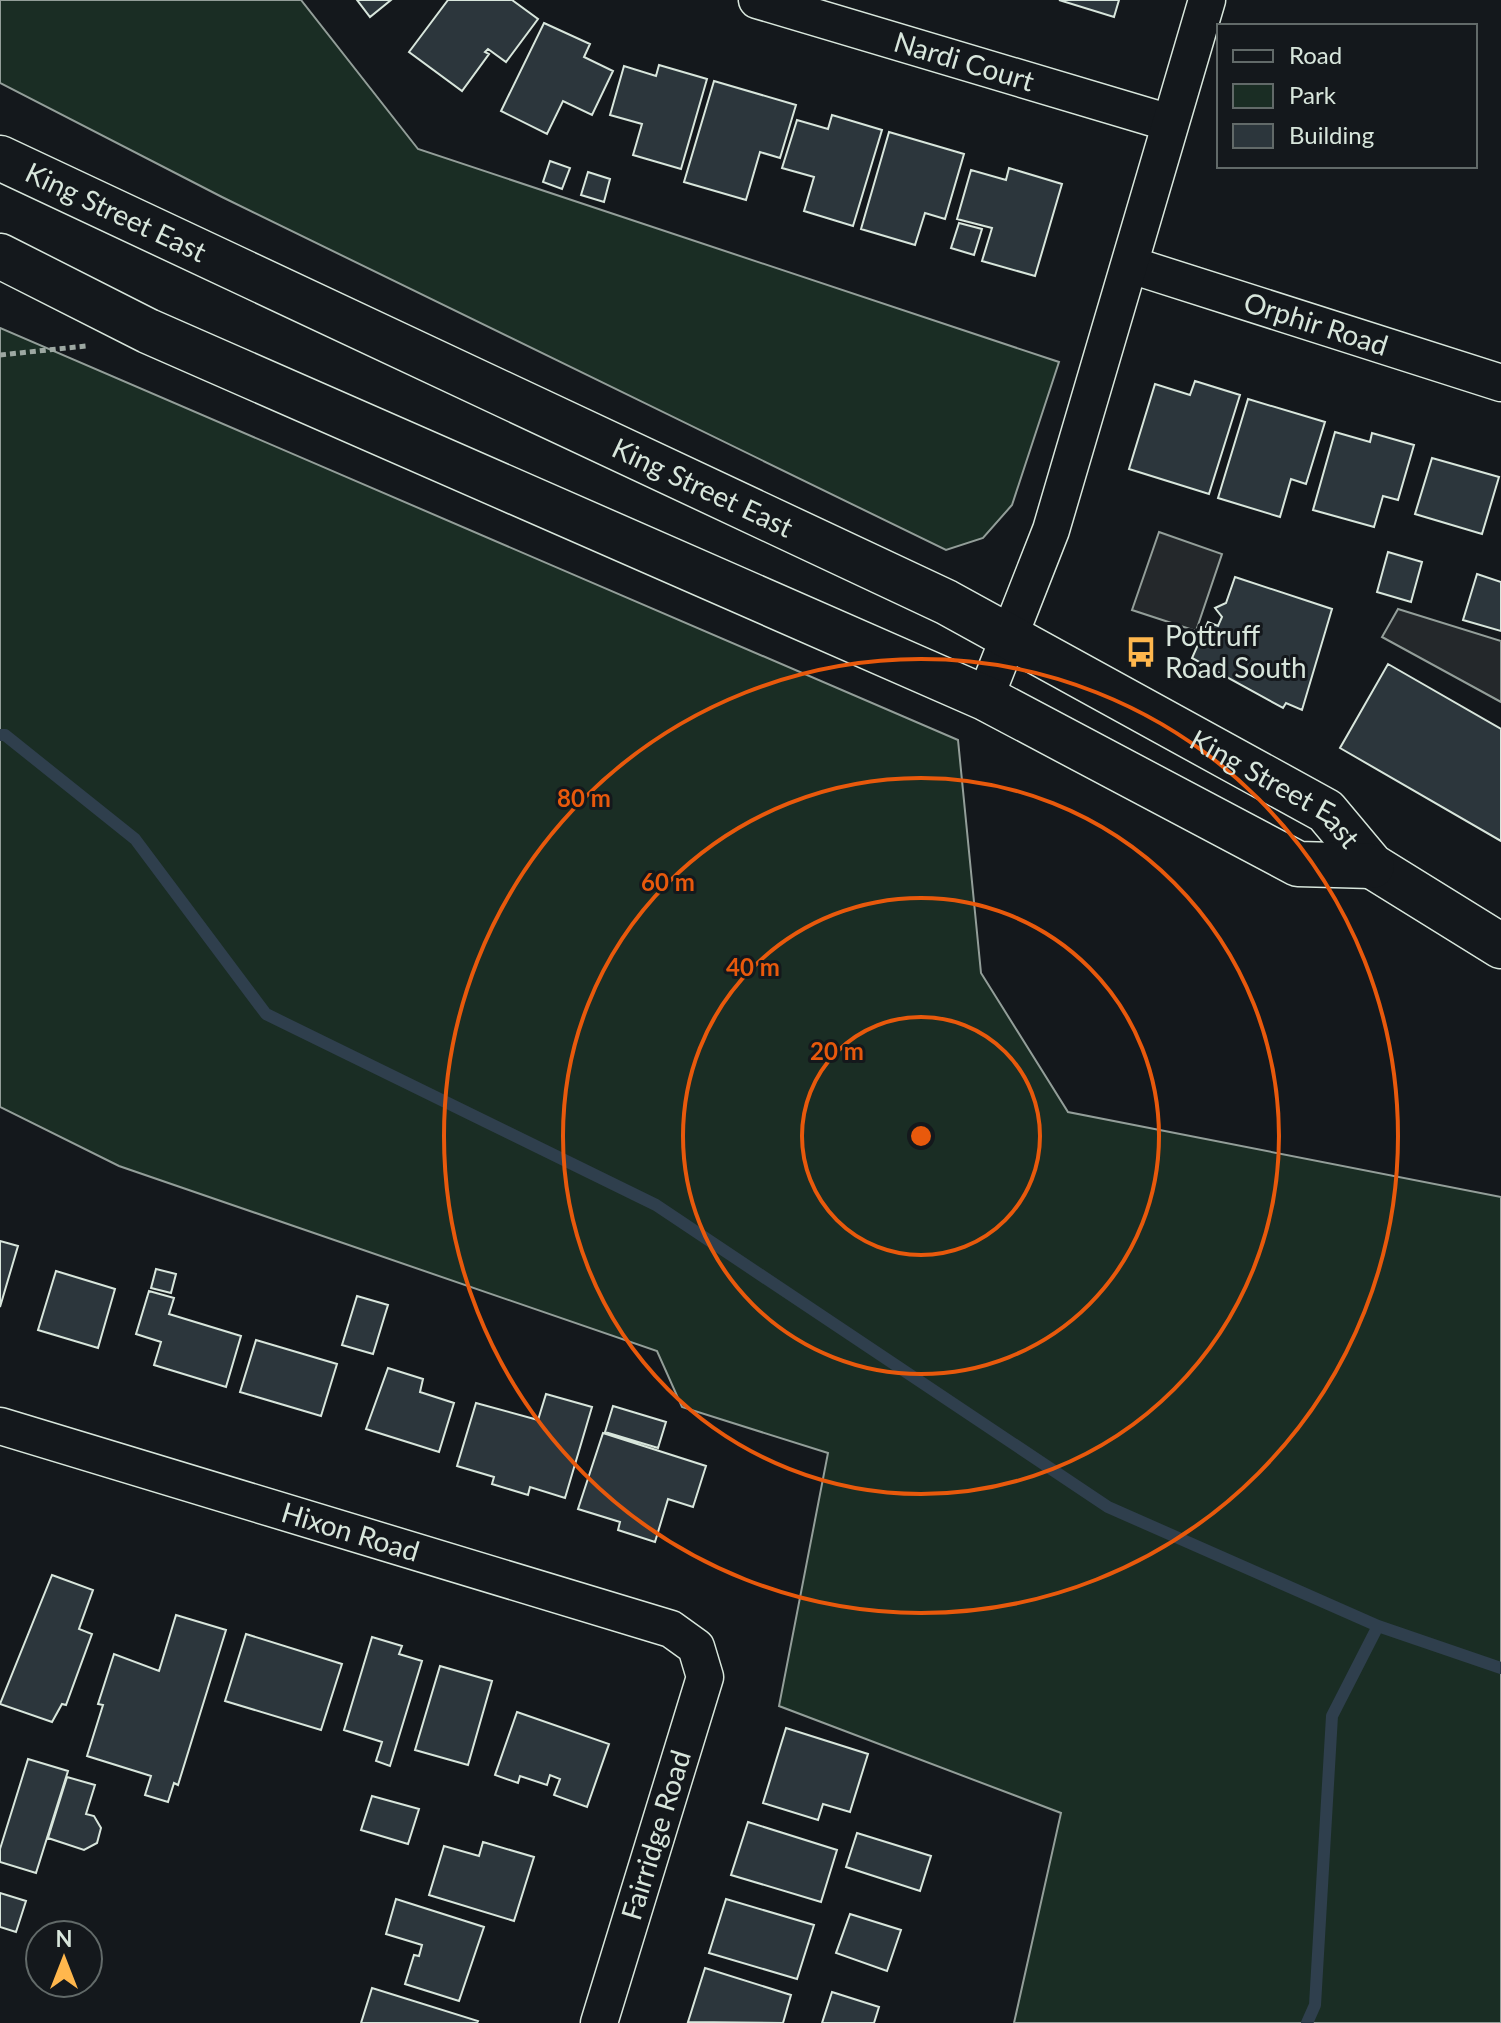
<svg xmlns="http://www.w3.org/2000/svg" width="1501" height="2023" viewBox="0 0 1501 2023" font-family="Lato,sans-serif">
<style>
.green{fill:#1a2d24;stroke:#939e99;stroke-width:2}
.parking{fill:#24282b;stroke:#939e99;stroke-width:2}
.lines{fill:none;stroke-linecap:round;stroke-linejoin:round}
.stream{stroke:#2f3f4d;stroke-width:12}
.building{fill:#2c363c;stroke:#d8e6dc;stroke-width:2}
.street-casing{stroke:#d8e6dc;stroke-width:39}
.secondary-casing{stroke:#d8e6dc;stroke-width:47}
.path{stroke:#9da8a2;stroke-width:5;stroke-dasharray:6 4;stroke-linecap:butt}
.street{stroke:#14181c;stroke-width:36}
.secondary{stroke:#14181c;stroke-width:44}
.ring{fill:none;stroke:#e8590c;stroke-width:4}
.labels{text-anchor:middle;stroke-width:6;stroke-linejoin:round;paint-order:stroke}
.street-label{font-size:28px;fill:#d8e6dc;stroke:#14181c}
.poi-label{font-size:28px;fill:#d8e6dc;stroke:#14181c;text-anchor:start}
.centre{fill:#e8590c;stroke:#14181c;stroke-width:4}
.ring-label{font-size:24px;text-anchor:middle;font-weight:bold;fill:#e8590c;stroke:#14181c;stroke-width:6;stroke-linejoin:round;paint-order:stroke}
</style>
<rect width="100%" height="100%" fill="#14181c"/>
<!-- green -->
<path class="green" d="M0 0H301L418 149 1059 362 1012 505 983 538 946 550 222 197 0 83Z
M0 328 958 740 981 973 1068 1112 1501 1197V2023H1014L1061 1813 779 1706 828 1453 682 1407 657 1351 119 1166 0 1107Z"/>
<!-- parking -->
<path class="parking" d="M1159 532 1222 554 1196 631 1132 610Z
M1398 609 1501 641V702L1382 637Z"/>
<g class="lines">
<!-- stream -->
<path class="stream" d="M0 735H5L135 839 266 1014 656 1205 1108 1507 1378 1626 1501 1668
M1307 2023 1315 2005 1332 1716 1378 1626"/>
</g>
<!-- building -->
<path class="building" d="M357 0H391L370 17Z
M448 0H512L538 19 506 62 488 49 485 52 489 54 462 91 409 52Z
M1059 0H1119L1114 17Z
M544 23 590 44 584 57 613 71 592 115 563 101 547 134 501 111Z
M659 65 707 79 681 169 633 155 642 124 610 115 624 66 656 76Z
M714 81 796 105 780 158 760 152 746 200 684 182Z
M832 115 882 130 853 226 804 211 814 177 782 168 797 120 828 129Z
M889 132 964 154 945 219 925 213 915 245 861 229Z
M550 161 570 168 562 189 543 182Z
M1009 168 1062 184 1035 276 982 261 992 228 957 219 971 170 1006 180Z
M588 172 610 179 604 202 581 195Z
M959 223 982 229 974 255 951 248Z
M1195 381 1240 395 1209 494 1129 469 1155 384 1190 395Z
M1248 399 1325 422 1306 484 1291 479 1280 517 1218 498Z
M1335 432 1370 442 1372 433 1414 445 1398 500 1383 496 1374 527 1313 510Z
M1432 458 1499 477 1482 534 1415 514Z
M1388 552 1422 562 1411 602 1377 592Z
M1477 574 1501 582V631L1463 620Z
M1235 577 1332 609 1302 710 1286 703 1283 708 1192 658 1208 622 1218 626 1222 617 1215 608 1226 603Z
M1388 664 1501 729V841L1340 748Z
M0 1241 18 1246 0 1307Z
M156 1269 176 1274 171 1293 151 1288Z
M56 1271 115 1289 98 1348 38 1330Z
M149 1291 174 1298 169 1314 241 1336 226 1387 154 1365 161 1342 136 1334Z
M357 1296 388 1305 373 1354 342 1345Z
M256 1340 337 1364 321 1416 240 1392Z
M388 1368 423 1379 420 1392 454 1403 439 1452 366 1429Z
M546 1394 592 1407 565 1498 530 1487 528 1495 492 1484 494 1477 457 1466 476 1403 538 1420Z
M613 1406 666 1422 658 1448 605 1432Z
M603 1433 706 1466 693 1507 668 1499 655 1542 618 1530 620 1522 578 1509Z
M52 1575 93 1590 79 1629 92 1634 66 1705 62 1704 52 1722 0 1704Z
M176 1615 226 1630 178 1785 174 1783 168 1802 145 1795 151 1776 87 1756 103 1705 98 1704 114 1654 159 1671Z
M246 1634 342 1664 321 1730 225 1701Z
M372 1637 402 1646 399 1654 422 1661 390 1766 376 1761 382 1742 344 1730Z
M440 1666 492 1681 468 1765 415 1750Z
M517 1712 609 1744 587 1807 554 1795 560 1779 550 1775 547 1785 520 1776 518 1783 495 1775Z
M786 1728 868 1754 850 1812 823 1804 818 1820 763 1803Z
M28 1759 68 1771 36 1873 0 1862V1849Z
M67 1777 95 1785 86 1814 94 1816 101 1828 97 1843 84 1850 48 1838Z
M372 1796 419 1809 408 1844 361 1830Z
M748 1822 837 1850 821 1902 731 1875Z
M857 1833 931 1856 920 1891 846 1867Z
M483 1842 534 1857 514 1921 429 1895 444 1846 479 1856Z
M0 1893 26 1901 16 1932 0 1927Z
M396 1899 484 1927 459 2001 405 1984 414 1955 419 1956 422 1945 386 1934Z
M726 1899 814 1925 797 1979 709 1953Z
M850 1914 901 1930 887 1971 836 1953Z
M705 1968 791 1995 783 2023 688 2022Z
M372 1988 478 2021 477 2023H361Z
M832 1992 879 2007 874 2023H822Z"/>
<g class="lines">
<defs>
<g id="street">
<path id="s1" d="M757 0 1170 123"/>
<path id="s2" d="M1131 265 1501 383"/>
<path d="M985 698 1051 530 1207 0"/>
<path id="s3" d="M0 1426 671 1629 696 1647 705 1677 599 2023"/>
</g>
<g id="secondary">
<path id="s4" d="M0 158 946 602 1326 811 1372 866 1501 946"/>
<path d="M0 256 148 331 985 698 1298 864 1372 866"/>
</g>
</defs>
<!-- street casing -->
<use href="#street" class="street-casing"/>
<!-- secondary casing -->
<use href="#secondary" class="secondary-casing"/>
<!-- path -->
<path class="path" d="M0 355 86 346"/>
<!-- street -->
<use href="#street" class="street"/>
<!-- secondary -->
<use href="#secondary" class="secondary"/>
</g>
<!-- distance rings -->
<g class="ring">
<circle cx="921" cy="1136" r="119"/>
<circle cx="921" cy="1136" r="238"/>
<circle cx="921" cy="1136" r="358"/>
<circle cx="921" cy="1136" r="477"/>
</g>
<!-- icons -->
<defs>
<symbol id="bus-bare" viewBox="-9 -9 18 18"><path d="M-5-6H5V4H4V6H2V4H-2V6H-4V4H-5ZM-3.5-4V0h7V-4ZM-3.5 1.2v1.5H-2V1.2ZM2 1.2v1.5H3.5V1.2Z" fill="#ffb74d" stroke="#14181c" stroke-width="2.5" paint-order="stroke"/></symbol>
</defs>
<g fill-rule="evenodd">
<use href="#bus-bare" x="1119" y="630" width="44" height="44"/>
</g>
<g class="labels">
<!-- street labels -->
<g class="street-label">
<text dy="10" stroke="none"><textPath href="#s1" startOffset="216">Nardi Court</textPath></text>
<text dy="10" stroke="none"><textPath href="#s4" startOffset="128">King Street East</textPath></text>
<text dy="10" stroke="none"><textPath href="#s2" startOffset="194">Orphir Road</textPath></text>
<text dy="10" stroke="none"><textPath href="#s4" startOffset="776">King Street East</textPath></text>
<text dy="10" stroke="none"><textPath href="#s4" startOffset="1424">King Street East</textPath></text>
<text dy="10" stroke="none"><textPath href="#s3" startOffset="366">Hixon Road</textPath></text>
<text transform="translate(656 1835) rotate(-73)" y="10">Fairridge Road</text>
</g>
<!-- poi labels -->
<g class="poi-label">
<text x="1165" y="646">Pottruff<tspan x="1165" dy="32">Road South</tspan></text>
</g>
</g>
<circle cx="921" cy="1136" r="12" class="centre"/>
<g class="ring-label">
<text x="584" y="807">80 m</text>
<text x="668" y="891">60 m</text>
<text x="753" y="976">40 m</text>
<text x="837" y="1060">20 m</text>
</g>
<!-- legend -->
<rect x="1217" y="24" width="260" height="144" fill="#14181c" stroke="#626a69" stroke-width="2"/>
<rect x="1233" y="50" width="40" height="12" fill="#14181c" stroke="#626a69" stroke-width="2"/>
<text x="1289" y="64" font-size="24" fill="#d8e6dc">Road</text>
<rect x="1233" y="84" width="40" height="24" fill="#1a2d24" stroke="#626a69" stroke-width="2"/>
<text x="1289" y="104" font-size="24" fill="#d8e6dc">Park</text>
<rect x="1233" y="124" width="40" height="24" fill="#2c363c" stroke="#626a69" stroke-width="2"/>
<text x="1289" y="144" font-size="24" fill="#d8e6dc">Building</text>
<!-- north arrow -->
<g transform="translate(64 1959)"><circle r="38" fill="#14181c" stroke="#626a69" stroke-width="2"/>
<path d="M0-6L14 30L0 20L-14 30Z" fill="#ffb74d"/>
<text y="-12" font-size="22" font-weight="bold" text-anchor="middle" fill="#d8e6dc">N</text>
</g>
</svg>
